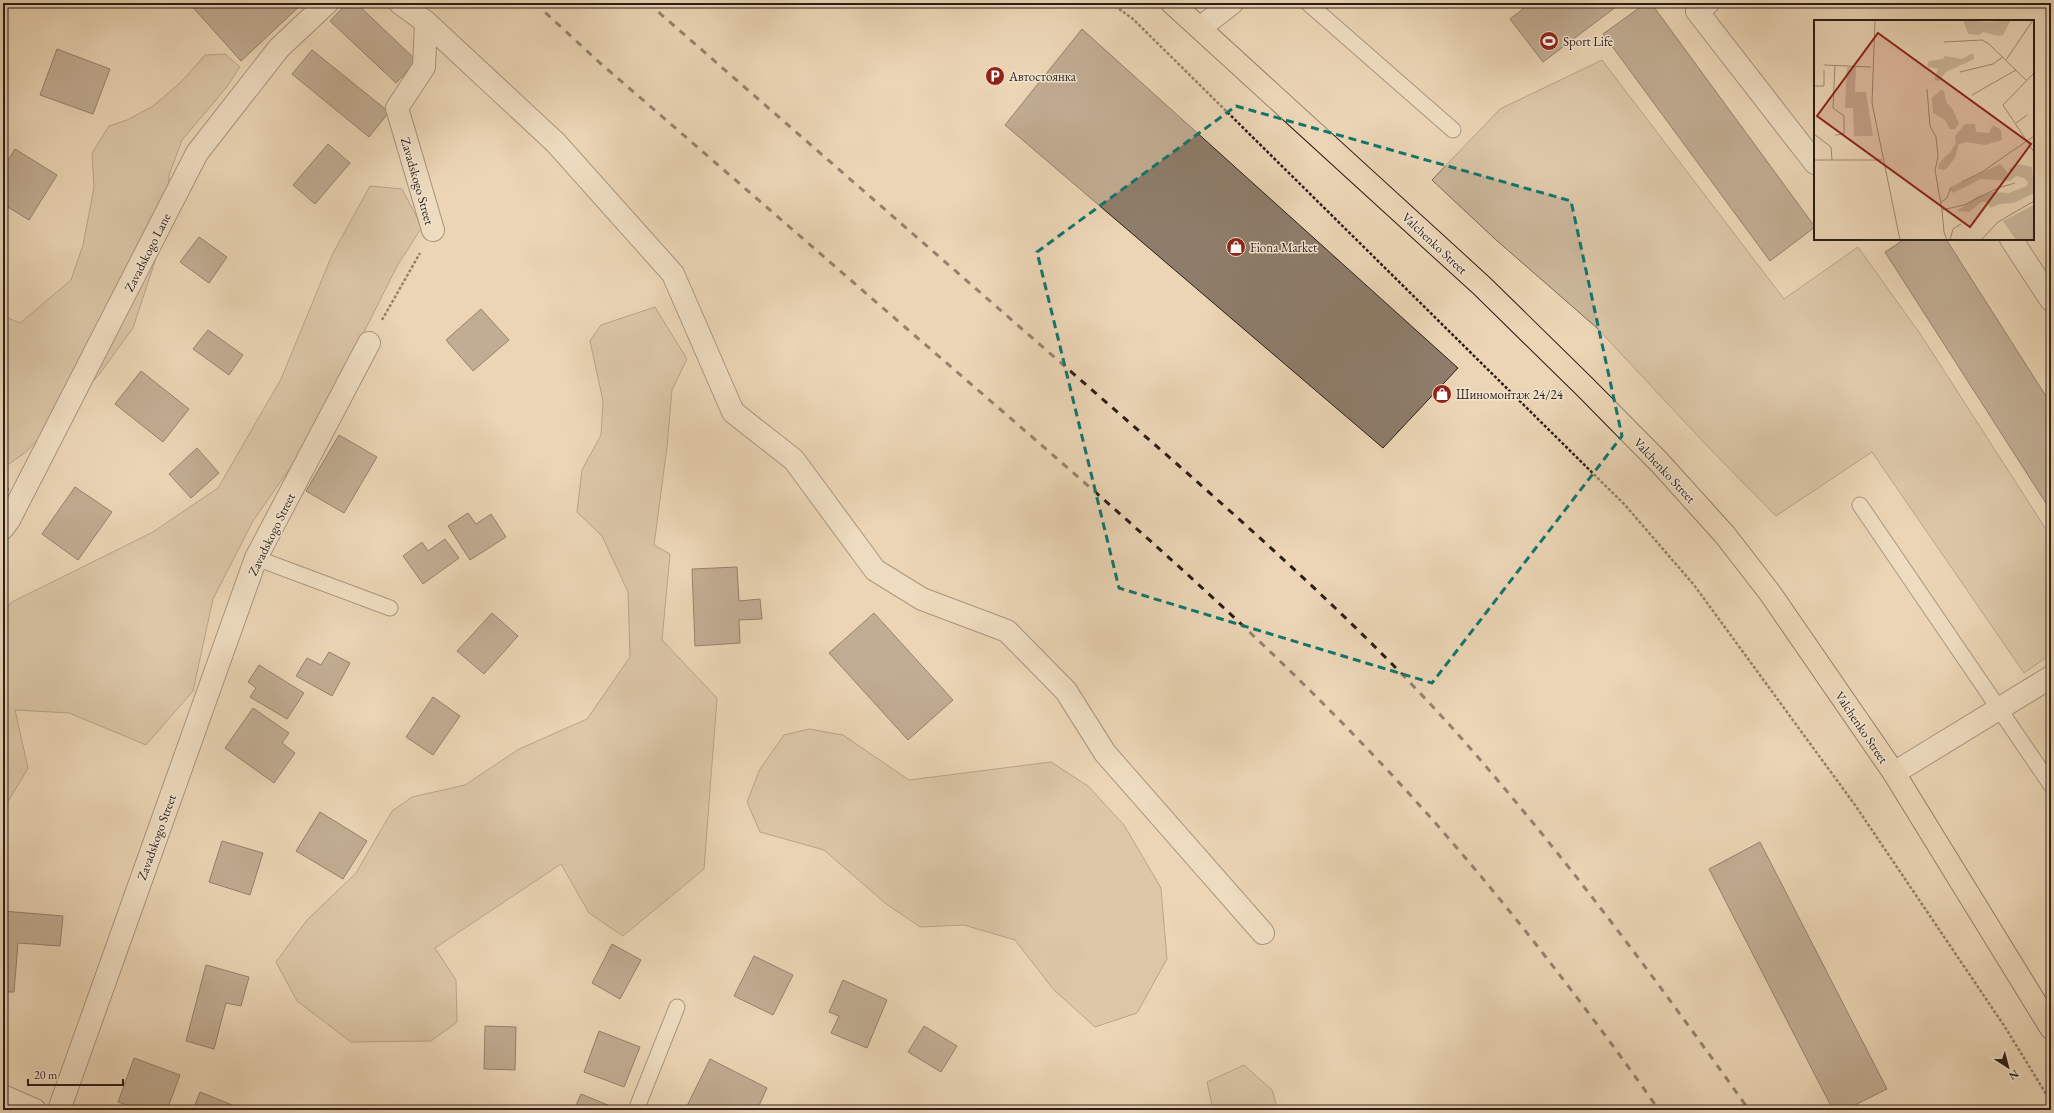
<svg xmlns="http://www.w3.org/2000/svg" width="2054" height="1113" viewBox="0 0 2054 1113" font-family="'EB Garamond',serif">
<style>
.green{fill:#cab69a;stroke:#7a6a5a}
.building{fill:#8e7d6a;stroke:#2a1e19}
.lines{fill:none;stroke-linecap:round;stroke-linejoin:round}
.service-casing{stroke:#5a4c40;stroke-width:17}
.minor-casing{stroke:#5a4c40;stroke-width:24}
.primary-casing{stroke:#2a1e19;stroke-width:24}
.path{stroke:#2a1e19;stroke-width:2.5;stroke-dasharray:3 2;stroke-linecap:butt}
.service{stroke:#f2e4cf;stroke-width:15}
.minor{stroke:#f2e4cf;stroke-width:22}
.primary{stroke:#ebd5b5;stroke-width:22}
.rail{stroke:#2a1e19;stroke-width:3;stroke-dasharray:7 7;stroke-linecap:butt}
.marked{fill:none;stroke:#0f766e;stroke-width:3;stroke-dasharray:8 5;stroke-linejoin:round}
.labels{text-anchor:middle;stroke-width:3;stroke-linejoin:round;paint-order:stroke}
.poi-label{font-size:13px;fill:#2a1e19;stroke:#f2e4cf;text-anchor:start}
.street-label{font-size:13px;fill:#2a1e19;stroke:#f2e4cf}
.inset-road{fill:none;stroke:#9e8c77;stroke-width:1}
.view{fill:#8f2418;fill-opacity:0.15;stroke:#8f2418;stroke-width:2}
.inset-edge{fill:none;stroke:#2a1e19;stroke-width:2}
</style>
<rect width="100%" height="100%" fill="#ebd5b5"/>
<filter id="stains"><feTurbulence type="fractalNoise" baseFrequency=".005" numOctaves="4"/><feColorMatrix values="0 0 0 0 .2 0 0 0 0 .09 0 0 0 0 .02 0 0 0 .5 -.17"/></filter>
<radialGradient id="worn" r=".72"><stop offset=".6" stop-color="#630" stop-opacity="0"/><stop offset="1" stop-color="#630" stop-opacity=".3"/></radialGradient>
<!-- green -->
<path class="green" d="M225 54 240 67 226 88 182 140 169 175 168 211 159 249 133 328 98 376 26 452 3 468V316L20 323 71 280 83 245 94 187 92 153 109 126 127 120 153 106 181 82 205 55Z
M1602 60 1784 299 1858 247 1921 335 2051 537V654L2024 673 1872 452 1776 516 1709 448 1597 328 1495 239 1432 180 1500 109Z
M370 186 402 189 422 227 397 266 311 438 253 521 213 599 193 691 146 745 69 713 15 710 28 768 3 810V609L14 601 153 532 218 488 281 379 332 255Z
M655 307 687 359 672 390 667 447 654 545 670 554 662 640 717 698 704 869 623 936 589 913 561 864 435 948 456 980 457 1022 431 1041 351 1042 297 1001 276 962 307 920 356 873 392 811 412 797 465 785 519 749 587 719 630 657 628 592 602 536 577 512 582 470 601 435 603 401 590 341 601 325Z
M809 729 843 735 909 780 1051 762 1088 786 1124 825 1161 888 1167 959 1137 1013 1095 1027 1053 989 1015 940 964 925 920 927 885 903 824 850 760 832 747 802 760 769 784 735Z
M1244 1065 1272 1090 1278 1110H1213L1207 1082Z"/>
<!-- building -->
<path class="building" d="M189 3H303L241 61Z
M347 3H356L417 61 396 83 330 21Z
M1526 3H1621L1543 62 1510 19 1528 5Z
M1646 3H1651L1815 227 1770 261 1603 34Z
M1082 29 1458 368 1383 448 1005 125Z
M57 49 110 69 93 114 40 95Z
M312 50 389 112 369 137 292 74Z
M328 144 350 163 315 204 293 185Z
M15 149 57 175 29 220 3 204V168Z
M199 237 227 257 209 283 180 262Z
M1905 239H1946L2051 404V511L1885 252Z
M481 309 509 340 473 371 446 340Z
M208 330 243 355 229 375 193 349Z
M141 371 189 409 163 442 115 404Z
M339 435 377 457 344 513 306 491Z
M197 448 219 473 191 498 169 474Z
M3 485 9 489 3 497Z
M75 487 112 512 78 560 42 534Z
M468 513 476 524 491 514 506 537 470 560 448 526Z
M445 539 459 558 423 584 403 556 422 542 428 551Z
M737 567 739 601 760 599 762 619 739 620 740 643 695 646 692 569Z
M492 613 518 636 484 674 457 651Z
M874 613 953 700 908 740 829 653Z
M329 652 350 663 332 696 296 676 307 658 321 665Z
M259 665 304 693 287 719 250 697 256 688 248 682Z
M433 697 460 716 433 755 406 737Z
M253 708 289 733 282 743 295 753 274 783 225 748Z
M320 812 367 841 343 879 296 851Z
M222 841 263 853 250 895 209 882Z
M1760 842 1887 1089 1845 1110H1833L1709 869Z
M3 911 63 916 60 946 18 943 14 992H3Z
M612 944 641 960 620 999 592 983Z
M754 956 793 975 773 1015 734 996Z
M206 965 249 977 241 1006 226 1003 214 1049 186 1041Z
M843 980 887 1000 867 1048 831 1033 839 1016 829 1012Z
M485 1026 516 1027 515 1070 484 1069Z
M924 1026 957 1046 941 1072 908 1052Z
M599 1031 640 1047 624 1087 584 1072Z
M134 1058 180 1075 167 1110H141L118 1102Z
M710 1059 767 1088 757 1110H685Z
M200 1092 242 1109 241 1110H193Z
M581 1094 620 1110H574Z
M286 1105 302 1110H284Z
M980 1106 988 1110H978Z"/>
<g class="lines">
<defs>
<path id="service" d="M1308 3 1453 130
M1860 505 2051 785
M256 558 390 608
M636 1110 677 1007"/>
<path id="minor" d="M400 3 426 22 556 143 673 274 733 412 794 460 875 570 922 599 1007 631 1066 691 1105 753 1263 933
M1708 3 1697 11 1815 163
M426 22 424 67 397 108 433 230
M1200 28 1232 3
M2011 239 2051 300
M3 528 9 520 197 153 279 48 327 3
M1894 773 2051 677
M3 1096 35 1110
M59 1110 256 558 369 343"/>
<path id="primary" d="M1172 3 1482 286 1585 387 1660 463 1725 535 1770 593 1894 773 2051 1028"/>
</defs>
<!-- service casing -->
<use href="#service" class="service-casing"/>
<!-- minor casing -->
<use href="#minor" class="minor-casing"/>
<!-- primary casing -->
<use href="#primary" class="primary-casing"/>
<!-- path -->
<path class="path" d="M1111 3 1133 19 1625 505 1694 585 1855 805 2005 1027 2051 1102
M382 320 420 253"/>
<!-- service -->
<use href="#service" class="service"/>
<!-- minor -->
<use href="#minor" class="minor"/>
<!-- primary -->
<use href="#primary" class="primary"/>
<!-- rail -->
<path class="rail" d="M535 3 600 63C729 174 857 286 986 397 1120 513 1255 630 1377 759 1480 868 1572 987 1659 1110
M648 3 1177 464C1279 554 1381 646 1470 748 1570 863 1661 986 1749 1110"/>
</g>
<!-- marked area -->
<path d="M0 0H2054V1113H0ZM1236 106 1571 201 1622 436 1432 683 1119 588 1037 252Z" fill="#ebd5b5" fill-opacity=".55" fill-rule="evenodd"/>
<path class="marked" d="M1236 106 1571 201 1622 436 1432 683 1119 588 1037 252Z"/>
<!-- icons -->
<defs>
<symbol id="stadium-disc" viewBox="-11 -11 22 22"><circle r="9.5" fill="#8f2418" stroke="#f2e4cf"/><path d="M0-5a6.5 5 0 1 0 0 10a6.5 5 0 1 0 0-10ZM-3.5-1.8h7v3.6h-7Z" fill="#fff"/></symbol>
<symbol id="parking-disc" viewBox="-11 -11 22 22"><circle r="9.5" fill="#8f2418" stroke="#f2e4cf"/><path d="M-3.5-5.5H1a3.5 3.5 0 0 1 0 7H-1V5.5H-3.5ZM-1-3.4V-.6H.8a1.4 1.4 0 0 0 0-2.8Z" fill="#fff"/></symbol>
<symbol id="shop-disc" viewBox="-11 -11 22 22"><circle r="9.5" fill="#8f2418" stroke="#f2e4cf"/><path d="M-5-2.5h2.3a2.7 3.5 0 0 1 5.4 0H5L5.5 6h-11ZM-1.5-2.5h3a1.5 2.3 0 0 0-3 0Z" fill="#fff"/></symbol>
</defs>
<g fill-rule="evenodd">
<use href="#stadium-disc" x="1538" y="30" width="22" height="22"/>
<use href="#parking-disc" x="984" y="65" width="22" height="22"/>
<use href="#shop-disc" x="1225" y="236" width="22" height="22"/>
<use href="#shop-disc" x="1431" y="383" width="22" height="22"/>
</g>
<g class="labels">
<!-- poi labels -->
<g class="poi-label">
<text x="1563" y="46">Sport Life</text>
<text x="1009" y="81">Автостоянка</text>
<text x="1250" y="252">Fiona Market</text>
<text x="1456" y="399">Шиномонтаж 24/24</text>
</g>
<!-- street labels -->
<g class="street-label">
<text transform="translate(418 181) rotate(74)" y="5">Zavadskogo Street</text>
<text transform="translate(1435 243) rotate(43)" y="5">Valchenko Street</text>
<text transform="translate(147 252) rotate(-63)" y="5">Zavadskogo Lane</text>
<text transform="translate(1665 470) rotate(47)" y="5">Valchenko Street</text>
<text transform="translate(271 534) rotate(-64)" y="5">Zavadskogo Street</text>
<text transform="translate(1862 727) rotate(56)" y="5">Valchenko Street</text>
<text transform="translate(156 837) rotate(-70)" y="5">Zavadskogo Street</text>
</g>
</g>
<!-- overview -->
<g transform="translate(1814 20)">
<rect width="220" height="220" fill="#ebd5b5"/>
<path d="M149 0 173 2 197 0 189 15 184 16 169 12 165 15 154 14ZM157 34H160V39L132 52 125 61 121 60V57L124 49 114 47 113 45 115 41 129 39 131 36 148 39ZM33 47H42L41 72H52L59 116H40L39 88H31ZM127 70 130 71 132 82 138 88 145 104 141 109H136L131 100 119 93 118 78ZM151 104H161L162 112 175 113 178 106H181L187 110 188 120 171 125 152 122 145 124 141 138 131 150 124 149 125 143 137 131 142 123 141 116ZM186 144 194 153 196 148 205 144 218 147 220 173 200 183 186 184 176 188 173 182H167L155 192 143 191 164 176 179 172 195 173 213 166 214 162 210 158 202 156 196 161 167 159 139 173 137 171V167ZM220 185V219L202 220 189 201Z" fill="#cab69a"/>
<path class="inset-road" d="M61 0 58 83 86 220M130 22 168 20 175 24 212 60M192 40 219 0M10 45 57 47M21 45 19 88 30 96V114L21 115M146 52 179 44 189 37M220 53 189 85 220 132M0 66H10V50M113 69 116 106 122 117 124 137 121 150 128 190M158 75 202 50M202 103 213 95M0 114 17 127 18 140M0 140H68M148 162 168 152 220 116M126 183 133 178 137 167M133 220 130 212 128 190 150 185 184 168 201 163M136 220 139 209 147 204M167 220 184 202 220 181"/>
<path class="view" d="M64 13 217 124 156 207 3 96Z"/>
<rect width="220" height="220" class="inset-edge"/>
</g>
<!-- margin -->
<rect width="2054" height="1113" fill="none" stroke="#ebd5b5" stroke-width="16"/>
<rect x="4" y="4" width="2046" height="1105" fill="none" stroke="#2a1e19" stroke-width="2"/>
<rect x="8" y="8" width="2038" height="1097" fill="none" stroke="#2a1e19"/>
<!-- north arrow -->
<g transform="translate(2008 1067) rotate(144)" stroke="#f2e4cf" stroke-width="3" paint-order="stroke">
<path d="M0-3L7 15L0 10L-7 15Z" fill="#2a1e19"/>
<text y="-6" font-size="11" font-weight="bold" text-anchor="middle" fill="#2a1e19">N</text>
</g>
<!-- scale -->
<path d="M28 1079v6h95v-6" fill="none" stroke="#2a1e19" stroke-width="2"/>
<text x="34" y="1079" font-size="12" fill="#2a1e19" stroke="#f2e4cf" stroke-width="3" paint-order="stroke">20 m</text>
<rect width="100%" height="100%" filter="url(#stains)"/>
<rect width="100%" height="100%" fill="url(#worn)"/>
</svg>
